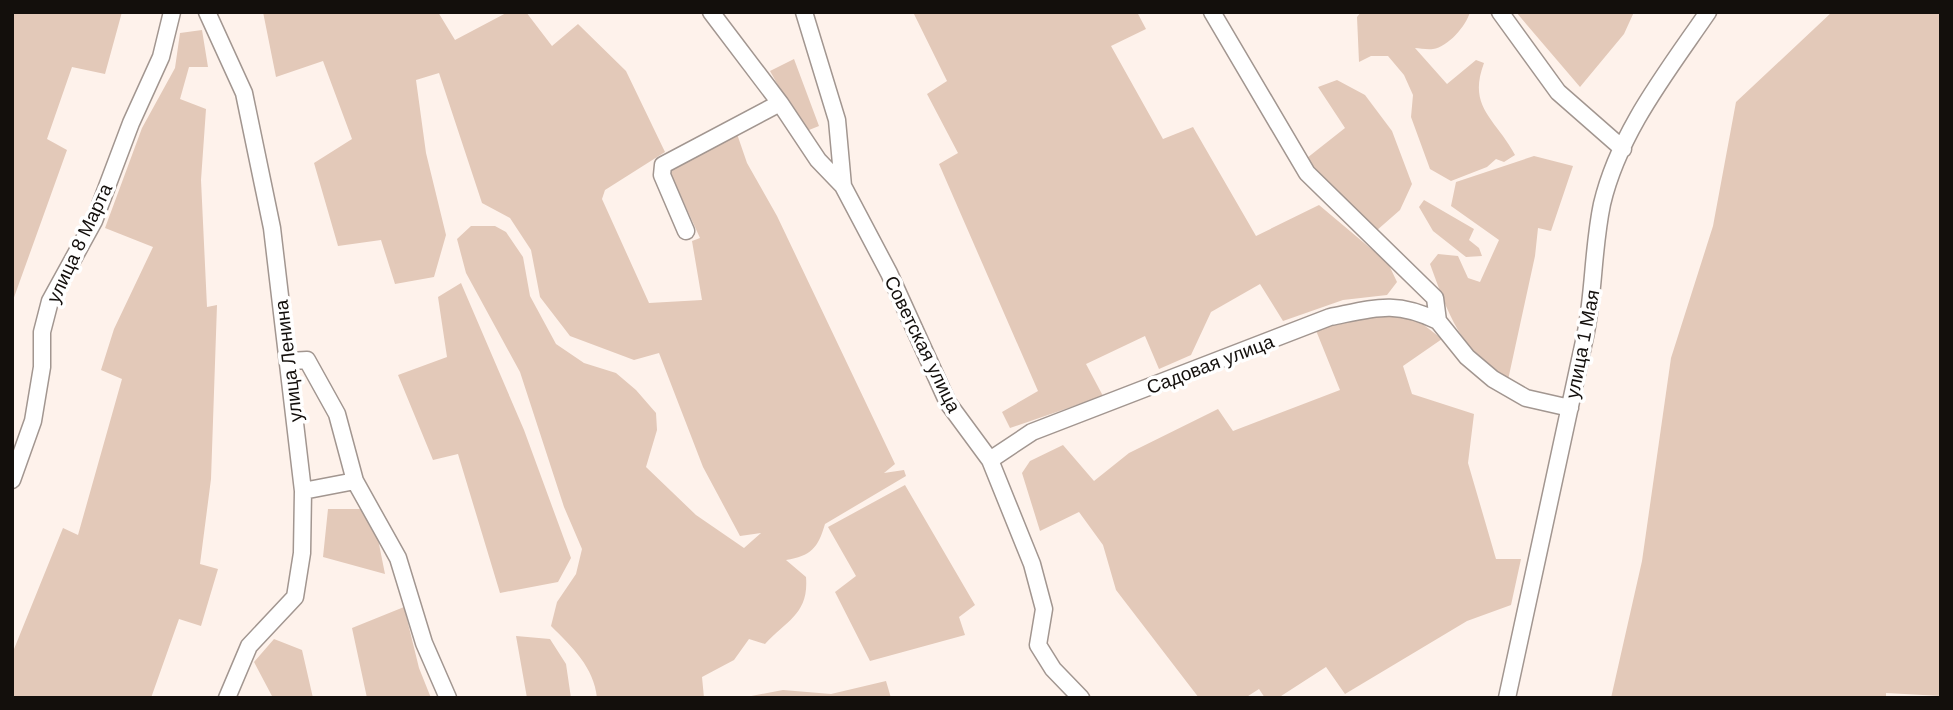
<svg xmlns="http://www.w3.org/2000/svg" width="1953" height="710" viewBox="0 0 1953 710" font-family="Helvetica,sans-serif">
<style>
.green{fill:#e3c9b9}
.lines{fill:none;stroke-linecap:round;stroke-linejoin:round}
.minor-casing{stroke:#a29690;stroke-width:19}
.minor{stroke:#fff;stroke-width:16}
.labels{text-anchor:middle;stroke-width:7;stroke-linejoin:round;paint-order:stroke}
.street-label{font-size:19px;fill:#130f0c;stroke:#fff}
</style>
<rect width="100%" height="100%" fill="#fef2eb"/>
<!-- green -->
<path class="green" d="M12 12H122L105 74 72 67 47 139 67 150 12 303Z
M263 12H438L455 40 508 12H526L552 46 578 24 626 71 665 152 605 190 602 199 649 303 702 300 692 241 700 238 669 170 736 131 747 163 777 216 895 464 884 473 904 470 906 476 825 524C818 548 811 556 786 560L806 577C809 614 787 620 765 644L749 639 734 660 702 677 704 698H597C594 667 572 647 551 626L557 602 576 574 582 549 564 507 520 372 466 273 457 239 471 226H495L506 232 523 257 530 296 556 344 584 363 616 373 636 390 656 413 657 430 646 467 696 515 744 548 761 533 740 536 703 467 659 353 634 360 570 336 540 297 531 250 510 218 482 203 439 73 416 80 426 153 446 235 434 277 395 284 381 240 338 246 314 163 352 139 323 61 276 77Z
M913 12H1137L1146 29 1111 46 1163 139 1193 127 1256 236 1319 205 1388 263 1397 282 1387 295 1343 300 1283 321 1260 284 1211 312 1191 355 1159 369 1145 336 1086 364 1103 396 1010 428 1002 412 1038 391 939 164 958 153 927 94 947 81Z
M1361 12H1470C1466 26 1448 47 1433 49 1427 50 1420 48 1415 48L1447 84 1476 60 1484 63C1467 108 1496 119 1515 155L1504 162 1496 159 1487 167 1451 181 1430 169 1411 117 1413 95 1404 75 1388 56H1371L1359 62 1357 17Z
M1516 12H1634L1624 34 1580 87Z
M1832 12H1941V696L1886 693V698H1611L1642 561 1671 358 1713 226 1736 102Z
M202 30 208 67H189L180 99 206 109 201 180 207 307 217 305 211 479 200 564 218 569 201 626 179 619 151 698H14L12 654 63 528 78 535 122 379 101 370 114 329 153 247 105 228 142 128 175 68 180 33Z
M794 59 819 126 804 132 770 71Z
M1337 80 1365 95 1392 131 1412 184 1400 210 1376 231 1324 181 1307 158 1345 128 1318 87Z
M1534 156 1573 166 1551 231 1538 228 1535 256 1508 380C1459 348 1449 316 1430 264L1438 254 1458 256 1468 278 1480 282 1499 240 1451 206 1456 182Z
M1424 200 1474 229 1469 240 1479 248 1482 256 1466 257 1433 231 1419 207Z
M461 283 524 430 571 558 558 582 500 593 458 454 433 460 398 375 447 357 438 297Z
M1358 315H1411L1442 339 1403 366 1412 394 1474 414 1468 463 1496 559H1521L1511 605 1467 621 1345 694 1326 667 1278 698H1265L1259 689 1245 698H1199L1116 590 1103 545 1079 512 1040 531 1022 473 1030 461 1063 445 1094 481 1129 453 1218 409 1233 431 1340 390 1315 328Z
M905 485 975 605 959 617 965 635 870 661 835 592 856 576 828 527Z
M328 509H363L377 534 385 574 323 557Z
M404 607 419 668 431 698H367L352 628Z
M516 636 550 639 566 664 571 698H527Z
M274 639 302 650 313 698H273L254 662Z
M886 681 891 698H741L783 690 831 694Z"/>
<g class="lines">
<defs>
<path id="minor" d="M207 12 244 93 272 228 303 491 302 553 295 597 249 646 227 698
M711 12 780 103 818 160 843 186
M804 12 837 120 843 186 889 273 948 403 990 460 1032 564 1044 609 1038 645 1053 669 1081 698
M1212 12 1307 173 1435 298 1438 321 1467 357 1493 379 1526 398 1570 408
M1500 12 1558 92 1623 149
M686 231 662 175 663 165 780 103
M289 361 307 360 337 414 355 481 398 558 424 643 448 698
M990 460 1032 432 1330 317C1375 308 1395 300 1438 321
M12 480 33 421 42 367V332L50 301 94 221 131 123 161 57 172 12
M303 491 355 481
M1507 698 1586 332C1594 290 1593 247 1602 204 1619 132 1667 72 1708 12"/>
</defs>
<!-- minor casing -->
<use href="#minor" class="minor-casing"/>
<!-- minor -->
<use href="#minor" class="minor"/>
</g>
<g class="labels">
<!-- street labels -->
<g class="street-label">
<text transform="translate(79 243) rotate(-65)" y="7">улица 8 Марта</text>
<text transform="translate(923 344) rotate(64)" y="7">Советская улица</text>
<text transform="translate(1582 344) rotate(-79)" y="7">улица 1 Мая</text>
<text transform="translate(288 361) rotate(-97)" y="7">улица Ленина</text>
<text transform="translate(1210 364) rotate(-21)" y="7">Садовая улица</text>
</g>
</g>
<!-- border -->
<rect width="1953" height="710" fill="none" stroke="#130f0c" stroke-width="28"/>
</svg>
